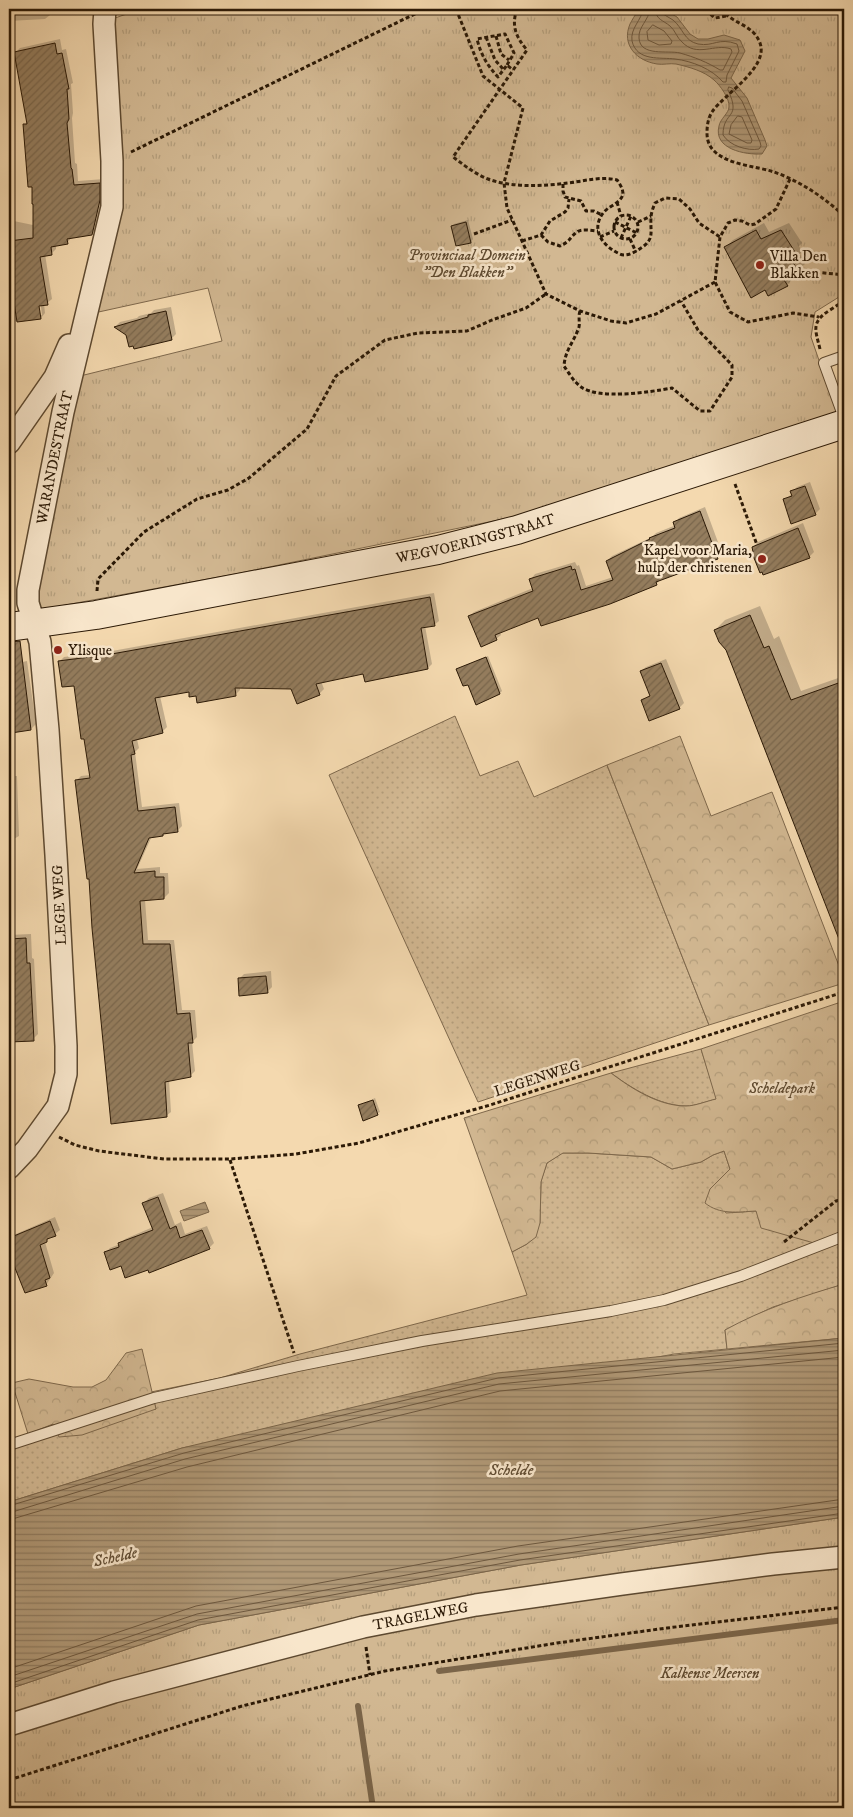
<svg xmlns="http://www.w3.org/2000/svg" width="853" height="1817" viewBox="0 0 853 1817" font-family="'IM FELL DW Pica',serif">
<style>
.grass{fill:url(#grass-dots);stroke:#7e684c}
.forest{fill:url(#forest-crowns);stroke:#7e684c}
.park{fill:url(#park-tufts);stroke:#7e684c}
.water{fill:url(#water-rules);stroke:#7b6549}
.shadow{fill:#0003;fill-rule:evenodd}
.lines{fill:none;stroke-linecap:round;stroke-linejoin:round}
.shore{stroke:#6e583e;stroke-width:1}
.stream{stroke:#7b6549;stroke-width:6}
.building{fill:url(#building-hatch);stroke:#2b1906}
.service-casing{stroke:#5d4930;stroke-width:12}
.minor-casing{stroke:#5d4930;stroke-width:24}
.secondary-casing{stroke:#2b1906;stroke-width:30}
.path{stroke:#2b1906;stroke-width:3;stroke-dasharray:4 2.5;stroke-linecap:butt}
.service{stroke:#f8e6cb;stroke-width:10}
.minor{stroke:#f8e6cb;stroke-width:21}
.secondary{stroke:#f8e6cb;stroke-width:28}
.poi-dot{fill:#8f2418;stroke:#f8e6cb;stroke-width:2}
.labels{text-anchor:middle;stroke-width:5;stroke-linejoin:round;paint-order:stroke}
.park-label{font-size:15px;font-style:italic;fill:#5d4930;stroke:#f8e6cb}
.poi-label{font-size:15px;fill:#2b1906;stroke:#f8e6cb;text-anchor:start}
.street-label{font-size:15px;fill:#2b1906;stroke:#f8e6cb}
.water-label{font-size:16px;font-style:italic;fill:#604c33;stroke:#f8e6cb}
</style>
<defs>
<pattern id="grass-dots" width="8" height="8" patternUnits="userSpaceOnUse" patternTransform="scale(1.25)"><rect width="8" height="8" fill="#d2b892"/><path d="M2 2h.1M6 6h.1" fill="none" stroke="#b49e7c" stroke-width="1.8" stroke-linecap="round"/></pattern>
<pattern id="forest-crowns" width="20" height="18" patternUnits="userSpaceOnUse" patternTransform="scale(1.25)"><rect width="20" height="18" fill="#d2b892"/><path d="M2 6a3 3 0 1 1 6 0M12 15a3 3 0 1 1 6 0" fill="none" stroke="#b49e7c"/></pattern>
<pattern id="park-tufts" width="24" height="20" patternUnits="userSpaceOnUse" patternTransform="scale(1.25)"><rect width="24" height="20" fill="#d2b892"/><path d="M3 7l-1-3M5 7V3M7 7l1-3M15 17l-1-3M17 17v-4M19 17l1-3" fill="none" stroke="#b49e7c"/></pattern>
<pattern id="water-rules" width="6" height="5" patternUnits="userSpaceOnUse" patternTransform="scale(1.25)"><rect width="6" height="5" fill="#b09876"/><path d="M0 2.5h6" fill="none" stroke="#8f7b5f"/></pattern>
<pattern id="building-hatch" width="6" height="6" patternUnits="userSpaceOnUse" patternTransform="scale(1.25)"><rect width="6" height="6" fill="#947d5e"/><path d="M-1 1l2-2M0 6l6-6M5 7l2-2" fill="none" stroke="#79664c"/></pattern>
</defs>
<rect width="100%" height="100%" fill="#f4d9af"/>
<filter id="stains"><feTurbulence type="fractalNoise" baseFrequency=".004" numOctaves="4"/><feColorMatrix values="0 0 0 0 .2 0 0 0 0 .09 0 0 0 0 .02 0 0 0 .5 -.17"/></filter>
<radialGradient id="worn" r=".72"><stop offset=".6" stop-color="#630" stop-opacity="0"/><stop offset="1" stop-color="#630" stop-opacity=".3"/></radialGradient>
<!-- grass -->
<path class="grass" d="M455 716 480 776 518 761 534 797 607 765 709 1025 478 1102 329 775Z
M701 1049 717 1099C707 1101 696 1106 686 1106 660 1106 631 1088 611 1073Z
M724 1151 730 1169 710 1189 726 1213 756 1211 844 1236V1284L773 1307 725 1330 727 1349 674 1354 182 1448 9 1502V1441L53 1424 156 1409 151 1392 220 1378 300 1354 527 1295 512 1252 527 1244 540 1223 541 1181 547 1163 562 1153H588L651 1157 672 1169 701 1162 713 1155Z"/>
<!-- forest -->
<path class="forest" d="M680 736 711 816 772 792 844 979V983L709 1025 607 765Z
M844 1001V1236L821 1245 761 1228 756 1211C737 1212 720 1215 705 1203L710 1189 730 1169 724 1151 713 1155 701 1162 672 1169 651 1157 588 1153H563L547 1163 541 1182 540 1223 536 1237 527 1244 512 1252 464 1118 611 1073C632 1089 659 1106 686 1106 695 1106 707 1101 716 1099L701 1049Z
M844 1284V1338L727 1349 725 1330C763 1309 803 1296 844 1284Z
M142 1349 156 1409 82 1435 59 1437 53 1424 28 1434 12 1383 29 1379 73 1387H92L106 1380 126 1353Z"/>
<!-- park -->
<path class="park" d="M141 9H844V296L839 297 815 312 811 337 838 416 513 517 235 574 38 610 34 569 76 377 222 341 208 288 94 313 122 201 115 18Z
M844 1517V1808H9V1689L199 1625 521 1565Z"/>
<!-- water -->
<path class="water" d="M646 9H663L677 17 690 34 698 39H708L724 35 740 40 745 51 731 78 747 98 765 140 767 146 762 154C745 155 713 149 719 126 720 119 729 113 729 107 730 99 720 85 714 80 704 71 689 67 676 64 670 63 663 65 657 64 637 61 621 45 630 24 632 20 635 15 638 11Z
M205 1202 209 1212 184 1221 180 1211Z
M844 1338V1517L521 1565 199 1625 9 1689V1502L182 1448 497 1373Z"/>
<!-- shadow -->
<path class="shadow" d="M9 9H50V15L45 19 9 21Z
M60 39 62 50 66 49 73 83 71 84 73 113 72 118 75 163 77 164 78 181 104 179V194L97 229 92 234 72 237 67 243 56 245V249L51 254H45L52 299 47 303 44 304 45 313 41 318 9 322V291L13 290 9 263V220L33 225V185L25 125 28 121 15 53 20 48ZM40 299 42 315H39L37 300Z
M468 220 473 239 471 242 457 245 452 226 454 224Z
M764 223 769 232 789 223 802 243 799 246 802 252 800 254 805 264 793 274 794 277 787 285 765 289 726 247 733 240Z
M171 307 176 334 171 339 127 334 116 326 120 322 137 318 139 316 151 313 154 310Z
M844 480V494L841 487Z
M810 482 820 509 815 514 784 500 792 494V492L797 487Z
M705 507 722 553 717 557 661 579 656 584 539 616 500 632 501 635 496 639 469 617 474 612 533 588 531 579 535 574 575 562 577 566 579 565 586 586 613 577 607 561 612 556 652 537 656 533 676 525 675 523 679 518Z
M803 523 814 552 809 557 753 547 758 542Z
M434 593 439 621 434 625 425 626 432 664 428 668 364 673 321 681 324 689 320 693 298 702 292 688 240 687V690L235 695 197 694 190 691 160 696 167 727 162 732 137 739 139 748 135 752 142 807 179 803 182 826 177 831 152 836 137 869 160 867V873H168L169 893 164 898 145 900 148 940H174L182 1010H195L197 1037 192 1042 195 1071 190 1076 169 1080 171 1112 166 1116 76 781 81 776 91 775 75 685 60 661 64 657 112 651Z
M760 606 774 639 779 636 801 691 844 676V926L836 929 727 649 715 630 725 620Z
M488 656 502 691 500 693 469 683 457 669Z
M666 659 684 703 679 708 643 700 651 694 641 671 646 667Z
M27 661 36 724 31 729 9 719V663V665Z
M9 776H17L19 836 12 840V844L9 847Z
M31 934 32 958 34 959 38 1034 33 1039 9 1041V935Z
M271 971 272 987 267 992 239 979 244 974Z
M375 1098 380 1112 364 1119 359 1106Z
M163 1193 175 1225 181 1222 185 1234 207 1226 214 1243 209 1248 148 1268 122 1264 105 1253 110 1248 120 1244 125 1239 153 1227 144 1203 149 1198Z
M55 1217 60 1230 45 1242 54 1273 46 1285 13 1261 9 1263V1237Z"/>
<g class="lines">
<!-- shore -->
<path class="shore" d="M643 9C642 20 630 28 632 41 637 62 661 57 675 59 692 61 712 69 723 82H726L727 75 739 51 737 44C718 37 714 47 698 44 684 41 683 28 673 20 670 18 666 16 663 14L661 9
M650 9C649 20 638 27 639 38 640 57 668 50 680 53 694 57 707 62 720 70H723L732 52 731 49C715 43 697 58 682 42 677 38 675 30 670 26 663 20 656 20 655 9
M653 25 664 31 672 41 671 44 659 45 648 40 647 32Z
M729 87 732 88 742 101 760 142 761 146 759 149C747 151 730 146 723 135 723 110 742 120 728 90Z
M738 116 742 117 752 140 751 143H747L729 134 731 125Z
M9 1506 184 1453 498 1378 844 1343
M9 1513 185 1459 499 1384 844 1350
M9 1520 187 1467 500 1391 844 1357
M9 1669 196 1606 518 1546 844 1499
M9 1677 197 1614 519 1554 844 1506
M9 1684 198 1620 520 1560 844 1513"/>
<!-- stream -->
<path class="stream" d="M439 1671 844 1620
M358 1706 373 1808"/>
</g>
<!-- building -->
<path class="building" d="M55 43 57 54 62 53 69 89H67L69 119 67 123 71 168 72 169 74 185 100 183V200L92 235 67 239 68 244 51 247 52 255 40 257 48 305 39 306 41 319 17 322 9 271V241L33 238V204H32V187H28L23 124H27L14 52Z
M466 222 471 243 456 246 451 226Z
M756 230 761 239 781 230 795 252 792 253 795 260 793 262 798 272 784 280 788 286 768 296 765 290 751 298 724 247Z
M166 311 172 340 134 349 133 346 129 347 126 335 114 327 148 317V315Z
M805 486 816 515 791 524 783 499 792 496 790 491Z
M700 511 718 559 656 582 657 585 610 604 541 626 538 618 495 635 497 640 481 647 468 616 533 591 529 579 571 566 572 570 575 569 581 590 613 580 606 561 650 539 649 538 675 528 673 522Z
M798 528 810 558 763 575 762 572 760 573 752 553 753 552 752 547Z
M430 597 435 626 421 628 428 669 365 682 363 674 316 684 320 695 297 704 291 689 235 688 236 696 197 703 196 696 189 697V692L155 698 163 733 132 741 135 754 131 755 138 811 175 807 178 832 163 834V836L149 838 134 873 155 871V877H164V899L140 901 143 944H170L177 1014 190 1013V1015L193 1043H188L191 1077 165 1082 167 1117 111 1124 92 928 89 879H87L75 780 90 778 84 739H81L74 686 62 687 58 661 106 655Z
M750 615 764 648 769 646 791 700 844 681V952L726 650 719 642 714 630Z
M20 641 31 730 11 733 9 719V642Z
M486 657 500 694 476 705 468 685 463 686 456 669Z
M661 663 680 709 649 721 641 700 650 696 640 671Z
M26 938 27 963H30L34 1041 9 1042V939Z
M266 976 268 993 239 996 238 978Z
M373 1100 378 1115 363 1121 358 1105Z
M158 1197 170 1229 176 1226 180 1238 202 1230 210 1249 149 1273 148 1270 125 1278 121 1266 110 1270 104 1252 119 1247 118 1243 153 1230 142 1203Z
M50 1221 56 1236 47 1239V1242L40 1245 50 1278 45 1280 47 1286 25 1293 9 1253V1238Z"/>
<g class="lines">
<defs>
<path id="service" d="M844 356 824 363 844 418
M9 1445 154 1398 298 1366 422 1341 611 1311 664 1300 741 1276 844 1236"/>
<g id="minor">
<path d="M9 443 55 377 69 345"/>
<path id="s1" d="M9 1168 27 1149 58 1106 66 1074V1046L56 855 48 730 40 642 28 603V590L63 412 112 207V161L104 24 105 9"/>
<path id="s2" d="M9 1725 114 1692 363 1627 476 1605 622 1584 773 1564 844 1557"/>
</g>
<g id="secondary">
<path id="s3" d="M9 627 96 615 438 550 517 530 844 424"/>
</g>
</defs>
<!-- service casing -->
<use href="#service" class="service-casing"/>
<!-- minor casing -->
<use href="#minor" class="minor-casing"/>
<!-- secondary casing -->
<use href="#secondary" class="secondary-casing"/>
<!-- path -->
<path class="path" d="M456 9 483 76 523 108 504 183 507 208 546 294 580 311 611 321 626 323 656 314 715 282
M517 9C511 26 516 37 527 50L453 157C464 165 475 174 488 179 512 188 543 186 568 183 585 181 601 176 617 180 620 184 623 189 623 194 621 203 609 206 604 212 589 230 604 247 620 254 627 257 635 252 641 248 655 239 650 232 651 218 651 213 653 208 655 203L665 198 679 199 690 209 699 223 720 237
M707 9 709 13 715 18 726 16
M721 9C732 24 753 24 760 43 769 68 724 94 712 112 708 118 707 126 707 133 707 140 709 146 714 151 728 165 756 166 774 172 800 181 825 198 844 216
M496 36 501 54 509 60
M486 37 495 60 503 69
M507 65 514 53 505 34 477 39C481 55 487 65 498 77L507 65 513 70
M131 152 425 9
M790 179 776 209 755 224 750 225 742 221 735 220 728 223 720 237 715 282 730 312 748 322 793 313 819 317
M563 184V191L565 197 581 201 586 211H594L602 215
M617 202 621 216
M614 227a12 12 0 1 1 24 0a12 12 0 1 1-24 0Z
M615 222 637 233
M638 222 651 216
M474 234 512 220
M541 235 548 242 560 246C571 241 569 238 577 232 582 228 592 231 598 231
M600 237 614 231
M621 238 631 216
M630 239 636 252
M522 241 541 235 550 221 565 212 568 208 569 199
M803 273 815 272 844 275
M580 311C578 317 580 322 579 327 574 342 565 350 564 366 569 373 574 382 581 387 600 400 650 392 672 388L700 411H710L732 377V365L698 330 681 301
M820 349C815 329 811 322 830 310 835 307 838 304 844 303
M735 484 757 545
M97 591 98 579 144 532 197 499 228 490 249 478 307 429 336 376 385 340 418 333 467 331 492 320 526 308 546 294
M59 1137 75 1145 99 1151 164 1159H230L296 1154 359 1143 490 1105 844 992
M230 1160 294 1353
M784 1242 836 1201 844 1199
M366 1647 370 1675
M9 1780 242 1706 385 1671 557 1643 667 1628 844 1607"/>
<!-- service -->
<use href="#service" class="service"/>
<!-- minor -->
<use href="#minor" class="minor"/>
<!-- secondary -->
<use href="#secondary" class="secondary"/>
</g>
<!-- markers -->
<g class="poi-dot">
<circle cx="760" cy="265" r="5"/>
<circle cx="762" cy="559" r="5"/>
<circle cx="58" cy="650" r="5"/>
</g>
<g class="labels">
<!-- park labels -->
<g class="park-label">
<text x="467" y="260">Provinciaal Domein<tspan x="467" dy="17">"Den Blakken"</tspan></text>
<text x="782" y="1093">Scheldepark</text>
<text x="710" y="1678">Kalkense Meersen</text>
</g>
<!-- poi labels -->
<g class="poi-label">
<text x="770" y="261">Villa Den<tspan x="770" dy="17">Blakken</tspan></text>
<text x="752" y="555" text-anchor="end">Kapel voor Maria,<tspan x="752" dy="17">hulp der christenen</tspan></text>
<text x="68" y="655">Ylisque</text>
</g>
<!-- street labels -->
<g class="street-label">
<text dy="5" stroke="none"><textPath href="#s1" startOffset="734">WARANDESTRAAT</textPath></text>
<text dy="5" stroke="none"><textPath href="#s3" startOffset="475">WEGVOERINGSTRAAT</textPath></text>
<text transform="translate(59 905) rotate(-93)" y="5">LEGE WEG</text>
<text transform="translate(537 1078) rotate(-18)" y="5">LEGENWEG</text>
<text dy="5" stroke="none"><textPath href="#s2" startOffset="426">TRAGELWEG</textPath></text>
</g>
<!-- water labels -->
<g class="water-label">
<text x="511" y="1475">Schelde</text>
<text transform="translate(115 1556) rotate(-13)" y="6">Schelde</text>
</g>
</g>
<!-- margin -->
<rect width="853" height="1817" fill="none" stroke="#f4d9af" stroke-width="30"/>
<rect x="10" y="10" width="833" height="1797" fill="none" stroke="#2b1906" stroke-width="2.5"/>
<rect x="15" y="15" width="823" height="1787" fill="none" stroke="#2b1906"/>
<rect width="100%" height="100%" filter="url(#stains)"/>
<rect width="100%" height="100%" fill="url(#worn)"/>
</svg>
